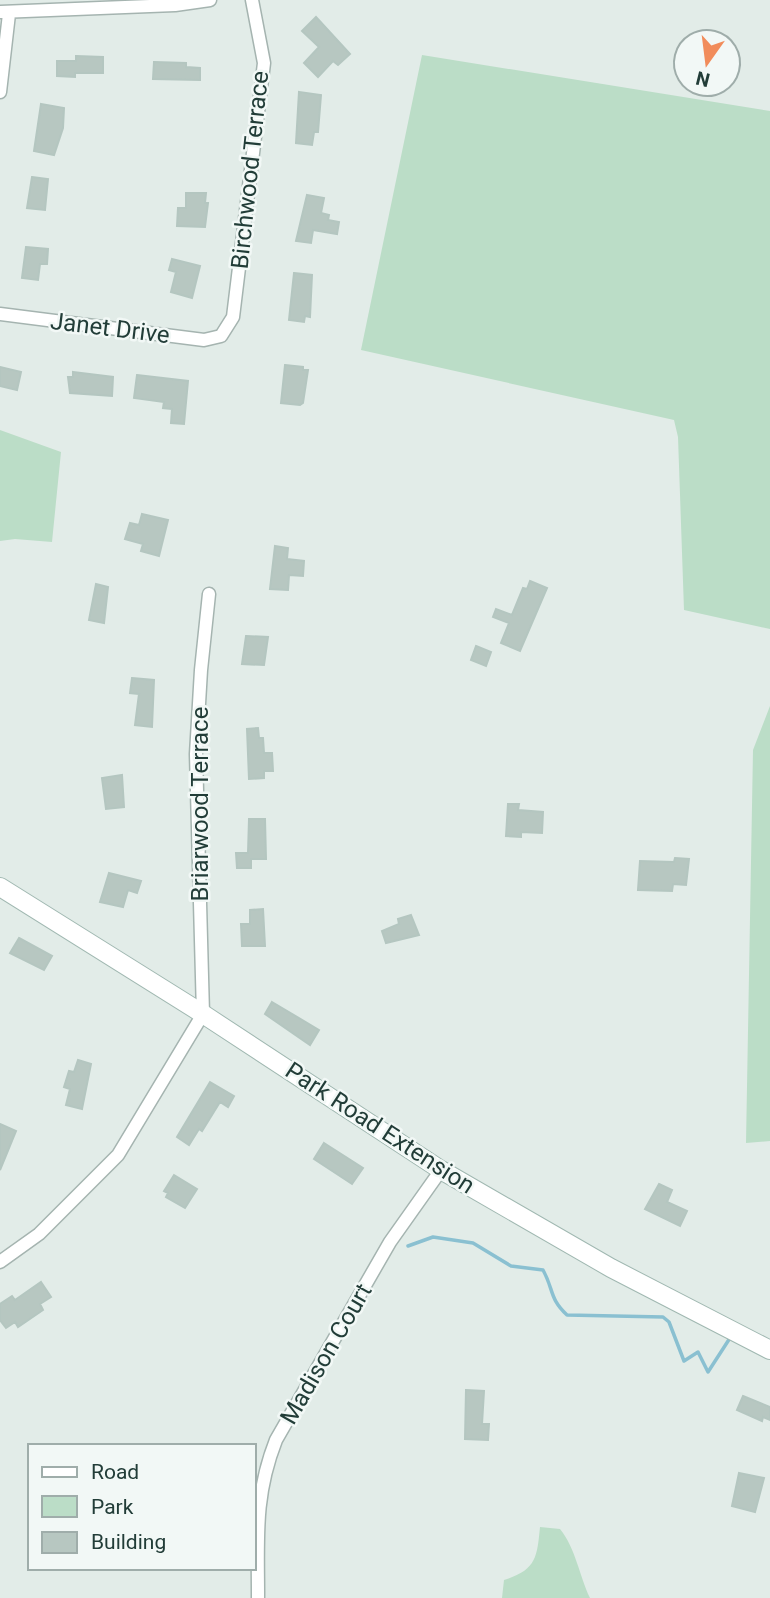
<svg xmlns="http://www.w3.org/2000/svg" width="770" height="1598" viewBox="0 0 770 1598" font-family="Roboto,sans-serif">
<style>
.green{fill:#bbddc7}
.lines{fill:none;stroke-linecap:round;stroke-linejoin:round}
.stream{stroke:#8ac0d1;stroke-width:3.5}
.building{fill:#b7c7c1;stroke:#b4c6c0;stroke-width:2}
.street-casing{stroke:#a5b4b0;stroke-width:15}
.secondary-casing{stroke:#a0b8b1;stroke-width:20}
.street{stroke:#fff;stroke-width:12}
.secondary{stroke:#fff;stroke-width:18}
.labels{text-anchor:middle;stroke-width:5;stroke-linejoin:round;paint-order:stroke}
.street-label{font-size:24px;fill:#223d38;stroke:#f2f8f6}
</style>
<rect width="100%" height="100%" fill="#e2ece8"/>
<!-- green -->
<path class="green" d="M422 55 770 111V629L684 610 678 437 674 420 361 350Z
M0 430 61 452 52 542 15 539 0 541Z
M770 706V1141L746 1143 753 750Z
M540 1527 560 1529C576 1549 579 1575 590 1598H502L504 1580C536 1570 537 1558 540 1527Z"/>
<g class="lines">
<!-- stream -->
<path class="stream" d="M408 1246 433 1237 473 1243 511 1266 543 1270C554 1290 549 1298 567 1315L663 1317 669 1322 684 1361 698 1352 708 1372 730 1338"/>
</g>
<!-- building -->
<path class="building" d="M316 17 350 54 338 65 333 61 318 77 304 63 319 47 302 31Z
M76 56 103 57V73H75V77L57 76V61H76Z
M154 62 186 63V67L200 68V80L153 79Z
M299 92 321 95 318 132H314L312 145 296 143Z
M41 104 64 108 63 128 54 155 34 151Z
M32 177 48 179 45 210 27 208Z
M186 193H206L205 203H208L205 227 177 226 178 208H186Z
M307 195 324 198 321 213 329 215 328 220 339 222 337 234 313 230 311 243 296 241Z
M26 247 48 249 47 264H40L38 280 22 278Z
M172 259 200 266 192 298 171 292 176 272 169 270Z
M294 273 312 275 310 317 305 316 304 322 289 320Z
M285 365 303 367V370H308L303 403 300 405 281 403Z
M0 367 21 372 17 390 0 386Z
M73 372 113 377 112 396 70 393 68 377H73Z
M137 375 188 381 184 424 171 423 172 409 163 408 164 402 134 398Z
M142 514 168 520 159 556 141 551 143 544 125 539 130 523 139 525Z
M275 546 288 548 287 559 304 561 303 576 289 575 288 590 270 589Z
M530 581 547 588 520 651 501 643 509 623 493 617 496 609 512 615 523 588 527 589Z
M96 584 108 587 104 623 89 620Z
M246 636 268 637 264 665 242 664Z
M476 646 491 652 486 666 471 660Z
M132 678 154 680 152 727 135 725 139 694 130 693Z
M258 728 259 738H263L264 753H272L273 771H264V778L249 779 247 729Z
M122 775 124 807 106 809 102 778Z
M508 804H519L518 810 543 812 542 833 521 832V837L506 836Z
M249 819H265L266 859H251V868H237L236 853H248Z
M675 858 689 859 686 885 673 884 672 891 638 890 640 861 674 862Z
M109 873 141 881 137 893 128 890 123 907 100 902Z
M263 909 265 946H242L241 924H250V910Z
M411 915 419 935 386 943 382 931 399 924 398 919Z
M19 938 52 956 44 970 10 953Z
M272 1002 319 1030 310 1045 265 1014Z
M78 1060 91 1064 82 1109 66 1105 70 1089 64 1087 69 1071 74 1072Z
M210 1082 234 1096 228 1107 220 1102 202 1131 199 1129 189 1145 177 1137Z
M0 1124 16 1131 0 1170Z
M324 1143 363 1168 352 1184 314 1159Z
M174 1175 197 1189 185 1208 166 1197 168 1193 164 1191Z
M659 1184 672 1190 667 1202 687 1211 680 1226 645 1209Z
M41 1282 51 1297 40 1304 43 1310 18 1327 15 1322 6 1328 0 1320V1304L12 1296 15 1300Z
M466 1390 484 1391 482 1424H489L488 1440 465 1439Z
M743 1396 770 1407V1420L763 1417 762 1421 737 1410Z
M739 1473 764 1478 755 1512 732 1506Z"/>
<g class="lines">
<defs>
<path id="street" d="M0 12 175 5 210 0
M0 92 9 14
M0 314 204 340 221 336 233 317 264 63 252 0
M0 1262 39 1234 118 1155 203 1014 196 754 201 670 209 594
M258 1597C258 1538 254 1496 276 1440L390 1242 441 1170"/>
<path id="secondary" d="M0 887 203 1014 441 1170 611 1268 770 1350"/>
</defs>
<!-- street casing -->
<use href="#street" class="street-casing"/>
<!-- secondary casing -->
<use href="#secondary" class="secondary-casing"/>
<!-- street -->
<use href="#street" class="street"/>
<!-- secondary -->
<use href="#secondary" class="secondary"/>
</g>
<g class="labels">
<!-- street labels -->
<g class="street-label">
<text transform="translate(250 170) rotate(-84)" y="8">Birchwood Terrace</text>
<text transform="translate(110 328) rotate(7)" y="8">Janet Drive</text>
<text transform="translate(200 804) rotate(-90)" y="8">Briarwood Terrace</text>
<text transform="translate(380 1128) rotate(33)" y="8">Park Road Extension</text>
<text transform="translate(326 1354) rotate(-60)" y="8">Madison Court</text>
</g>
</g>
<!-- legend -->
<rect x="28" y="1444" width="228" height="126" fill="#f2f8f6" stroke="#9fadaa" stroke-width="2"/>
<rect x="42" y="1467" width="35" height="10" fill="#ffffff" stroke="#9fadaa" stroke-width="2"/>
<text x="91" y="1479" font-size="21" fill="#223d38">Road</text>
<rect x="42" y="1496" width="35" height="21" fill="#bbddc7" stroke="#9fadaa" stroke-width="2"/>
<text x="91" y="1514" font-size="21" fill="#223d38">Park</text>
<rect x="42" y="1532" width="35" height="21" fill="#b7c7c1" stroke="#9fadaa" stroke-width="2"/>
<text x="91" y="1549" font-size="21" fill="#223d38">Building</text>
<!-- north arrow -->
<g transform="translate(707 63) rotate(194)"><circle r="33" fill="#f2f8f6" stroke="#9fadaa" stroke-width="2"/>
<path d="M0-5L12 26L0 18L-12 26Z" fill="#f18c5b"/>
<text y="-10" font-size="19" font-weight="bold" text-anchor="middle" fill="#223d38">N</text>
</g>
</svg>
